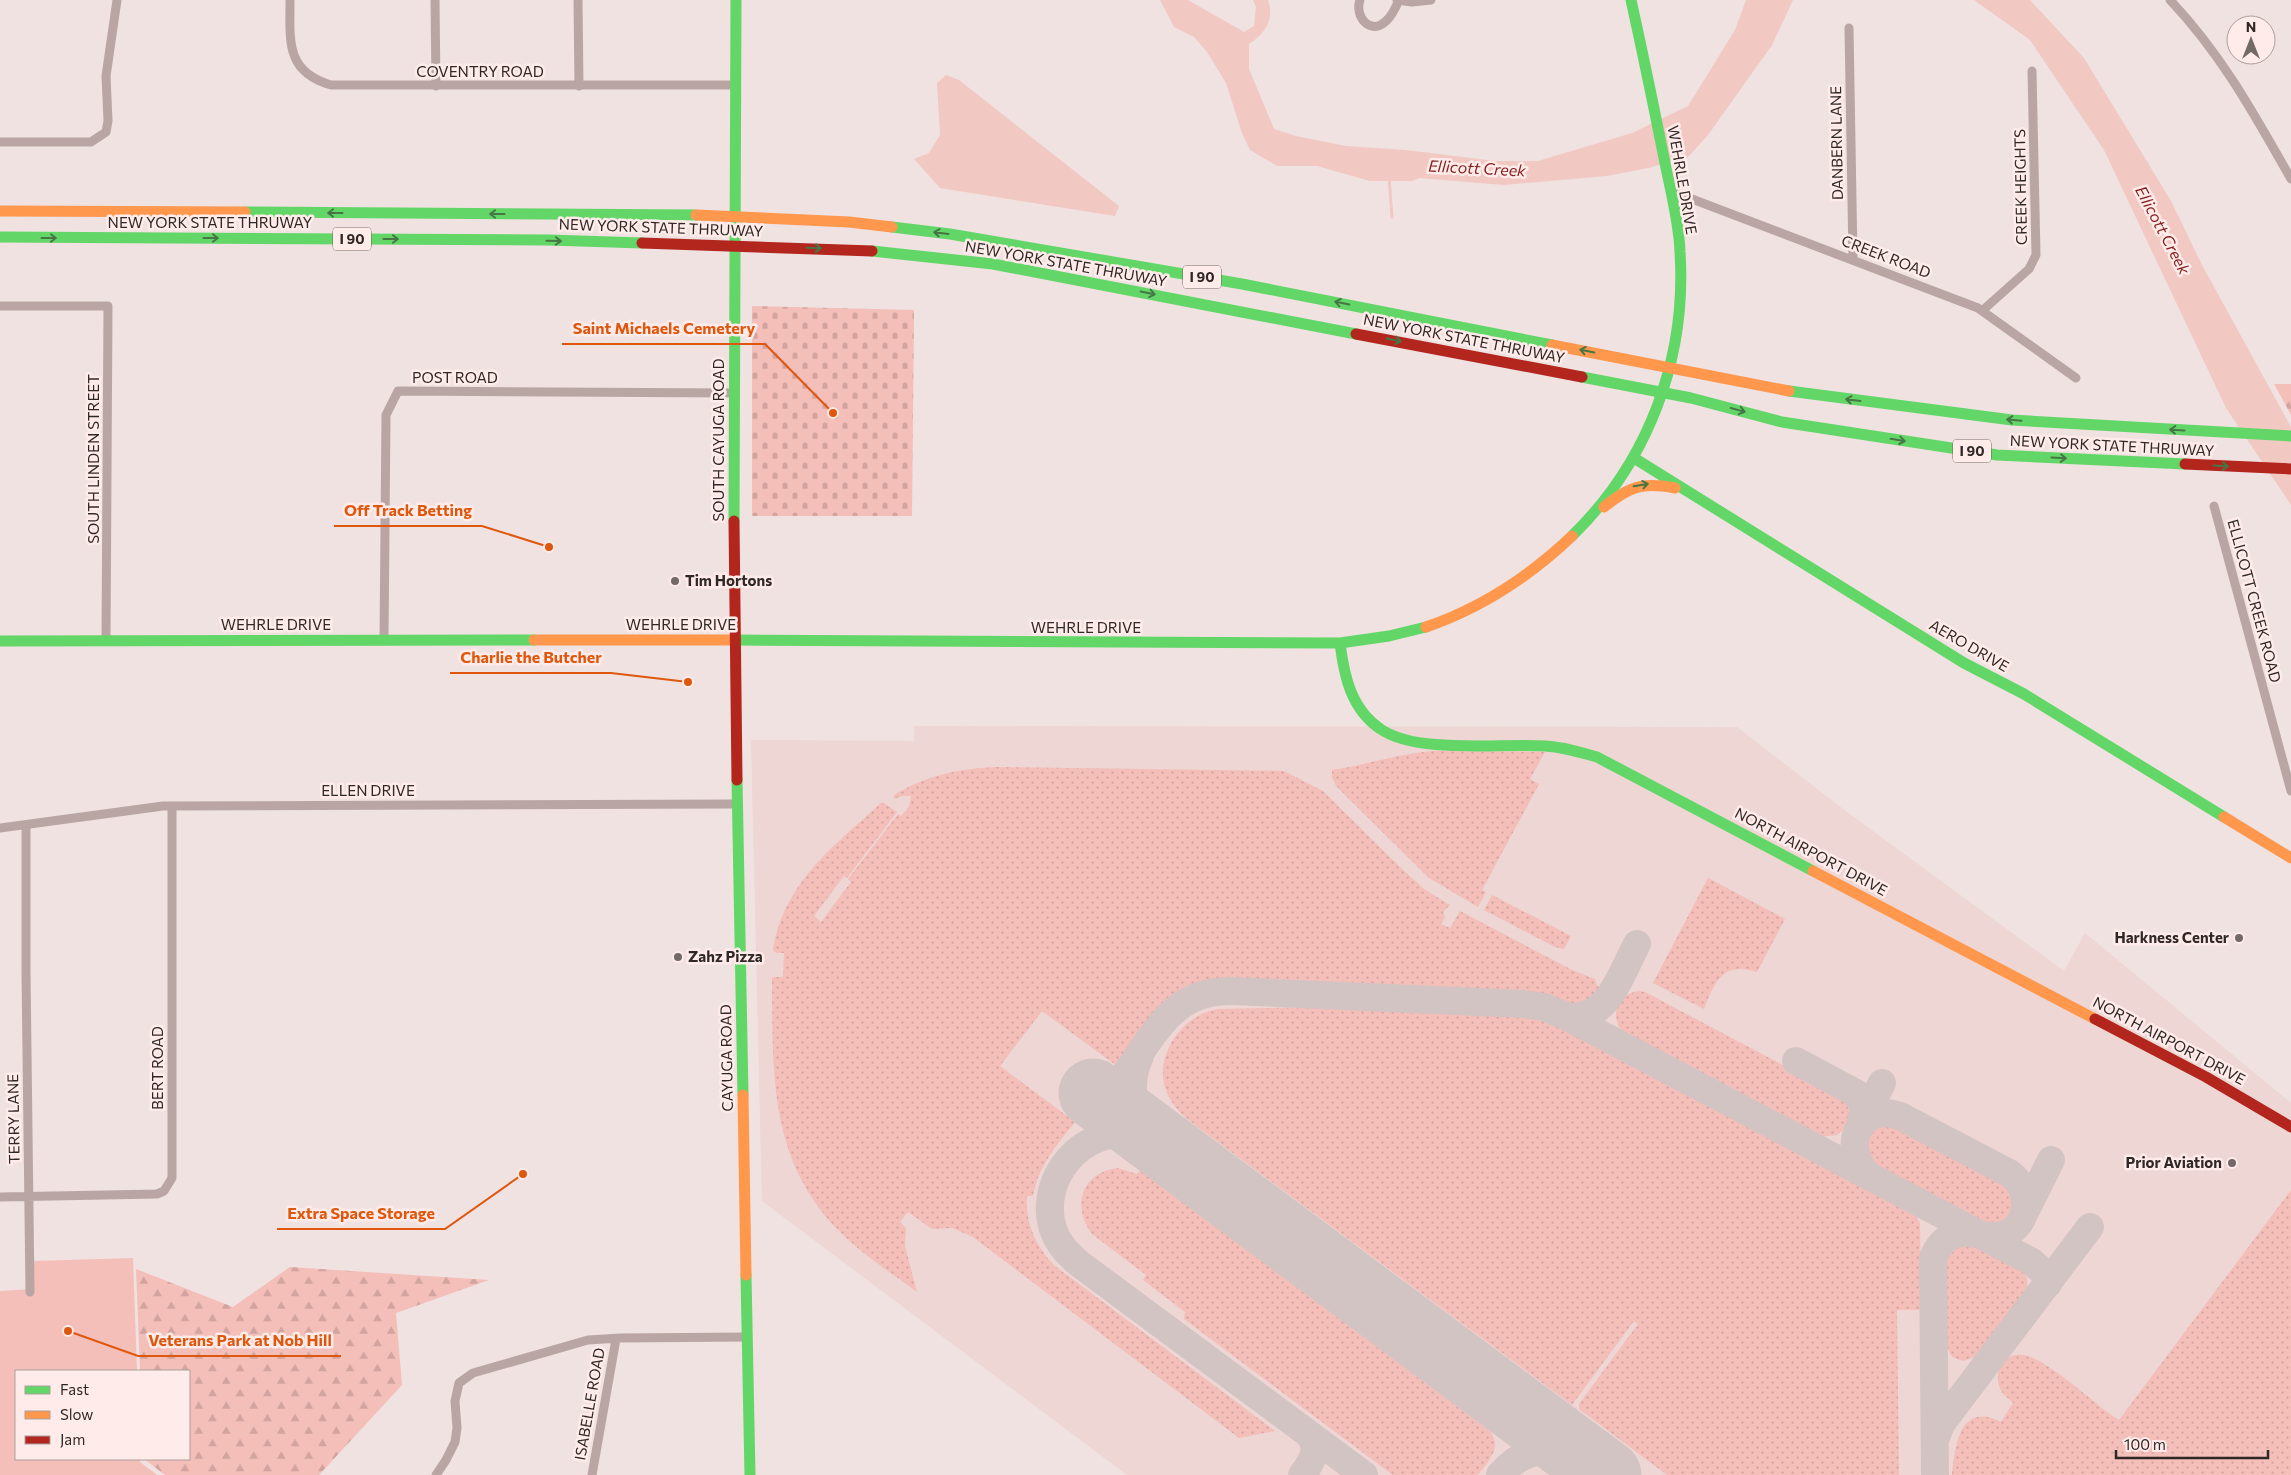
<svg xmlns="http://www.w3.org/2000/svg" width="2291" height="1475" viewBox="0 0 2291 1475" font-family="Commissioner,sans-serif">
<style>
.built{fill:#edd6d3}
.grass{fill:url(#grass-dots)}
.forest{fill:url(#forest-firs)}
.cemetery{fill:url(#cemetery-stones)}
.green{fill:#f4beb9}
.water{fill:#f2c8c3}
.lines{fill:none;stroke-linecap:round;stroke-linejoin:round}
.stream{stroke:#f2c8c3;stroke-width:3}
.taxiway{stroke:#d2c4c3;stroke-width:28}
.runway{stroke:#d2c4c3;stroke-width:69}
.street{stroke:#b9a6a4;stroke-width:9}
.fast{stroke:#63d668;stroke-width:11}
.slow{stroke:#ff974d;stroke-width:11}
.jam{stroke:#b3261e;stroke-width:11}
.oneway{stroke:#477644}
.poi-dot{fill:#736967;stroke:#ffecea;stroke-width:2}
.labels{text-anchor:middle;stroke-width:5;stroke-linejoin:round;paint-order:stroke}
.shield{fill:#ffecea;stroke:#6e6361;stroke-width:1}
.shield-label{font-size:14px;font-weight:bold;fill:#302826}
.street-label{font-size:15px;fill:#302826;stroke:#ffecea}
.poi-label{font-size:15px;font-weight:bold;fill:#302826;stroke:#ffecea;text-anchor:start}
.water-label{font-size:16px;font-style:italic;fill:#841d1c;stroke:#ffecea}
.leader{fill:none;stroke:#df570d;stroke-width:2}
.callout-dot{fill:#df570d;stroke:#ffecea;stroke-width:2}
.callout-label{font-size:16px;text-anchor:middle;font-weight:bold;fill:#df570d;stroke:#ffecea;stroke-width:5;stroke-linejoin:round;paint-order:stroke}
</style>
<defs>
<pattern id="grass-dots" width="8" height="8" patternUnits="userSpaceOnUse" patternTransform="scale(1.25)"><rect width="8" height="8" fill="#f4beb9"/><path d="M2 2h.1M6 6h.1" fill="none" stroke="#d2a39f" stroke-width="1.8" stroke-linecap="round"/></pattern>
<pattern id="forest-firs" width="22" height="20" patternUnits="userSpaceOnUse" patternTransform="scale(1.25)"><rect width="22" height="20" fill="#f4beb9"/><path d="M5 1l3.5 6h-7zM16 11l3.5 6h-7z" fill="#d2a39f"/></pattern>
<pattern id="cemetery-stones" width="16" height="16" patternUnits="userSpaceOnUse" patternTransform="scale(1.25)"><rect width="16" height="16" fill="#f4beb9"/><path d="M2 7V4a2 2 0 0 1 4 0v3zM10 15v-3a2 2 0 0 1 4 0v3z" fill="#d2a39f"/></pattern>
</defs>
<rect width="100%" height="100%" fill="#efe2e1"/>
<!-- built -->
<path class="built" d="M914 726 1737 727 1847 812 2064 971 2085 933 2291 1103V1475H1127L762 1201 751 740 914 741Z"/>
<!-- grass -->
<path class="grass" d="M1432 751 1545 752 1530 779 1539 784 1482 890 1486 892 1478 907 1429 878 1336 786 1332 777V770C1366 765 1398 754 1432 751Z
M994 767 1284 771 1323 791 1400 867 1424 889 1450 905 1443 912 1445 917 1441 924 1450 928 1460 911 1572 970 1595 979 1597 986H1600C1594 1017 1571 1003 1553 998 1542 995 1532 993 1522 992L1221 979C1207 980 1192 983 1180 990 1155 1005 1134 1043 1117 1066L1042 1011 1000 1066 1075 1122C1057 1145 1038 1166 1033 1196H1027C1025 1223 1036 1247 1055 1266L1275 1431 1239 1438 973 1237 952 1228 932 1229 908 1212 900 1222 906 1228 905 1246 917 1292C890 1272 860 1253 836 1228 768 1156 773 1070 772 977H783L784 953H776L773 950C784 882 833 847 881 803H884L897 812 847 878 844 876 814 916 821 922 851 882 848 879 898 814 901 816 909 807 911 796H902L894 799V795C925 776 957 769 994 767Z
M1708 878 1785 919 1757 972C1723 961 1715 981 1704 1009L1653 983Z
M1492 895 1571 936 1564 949 1555 947 1484 910Z
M1639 991 1645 992 1843 1097C1853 1110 1852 1126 1837 1135L1820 1137 1623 1033C1609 1016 1617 994 1639 991Z
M1318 1007 1520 1015 1552 1022 1914 1213 1920 1223 1921 1310H1897L1899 1475H1667L1579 1409V1404L1638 1324 1634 1321 1572 1405 1187 1119C1176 1109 1168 1099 1164 1084 1157 1050 1185 1014 1218 1009Z
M1887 1124 1896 1125 2007 1183C2015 1195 2017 1205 2008 1217L1995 1224 1982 1223 1875 1166C1859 1151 1865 1128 1887 1124Z
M1118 1168 1137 1174 1140 1170 1490 1431C1503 1448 1488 1461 1478 1475H1393L1184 1319 1185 1312 1143 1280 1146 1275 1092 1234C1071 1206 1082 1172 1118 1168Z
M2291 1190V1475H1952C1955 1445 1960 1401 2001 1422L2013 1403C2010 1399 2005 1397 2002 1392 1992 1376 2001 1352 2023 1355 2048 1359 2095 1405 2119 1420Z
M1962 1244C1976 1243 2014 1261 2023 1272 2029 1279 2028 1286 2025 1294L1983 1350 1975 1357 1963 1361 1952 1357 1944 1342V1263L1950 1251Z"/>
<!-- forest -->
<path class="forest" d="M2274 384H2291V415Z
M290 1267 489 1280 396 1313 402 1385 319 1475H165L144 1459H189V1371H140L136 1269 233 1307Z"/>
<!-- cemetery -->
<path class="cemetery" d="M752 306 914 310 912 516H752Z"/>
<!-- green -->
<path class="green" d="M133 1258 137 1371H16V1459H140V1462L157 1475H0V1291L34 1289 33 1261Z"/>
<!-- water -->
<path class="water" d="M1160 0H1188L1244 32 1254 26 1256 7 1253 0H1268C1275 19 1265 34 1249 44V69L1274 129 1296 136 1346 146 1406 150 1495 161H1538L1632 133 1688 106 1735 30 1746 0H1793L1772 45 1708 135 1688 157 1648 168 1607 176 1504 185 1419 178 1413 181H1370L1317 166H1277L1250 150 1242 133 1226 83 1207 52 1194 37 1174 27Z
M1974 0H2030L2084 58 2171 201 2202 265 2291 427V505L2226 408 2104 150 2030 40Z
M946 75 959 80 1119 206 1115 216 940 188 914 159 929 153 940 135 937 83Z"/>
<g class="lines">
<!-- stream -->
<path class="stream" d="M1389 177 1392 217"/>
<!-- taxiway -->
<path class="taxiway" d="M1566 1016C1607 1024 1621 973 1637 944
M1140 1056C1124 1092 1136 1120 1164 1143
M1796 1061 1856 1093 1864 1107 1860 1125
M1126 1073C1157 1031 1173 990 1233 991L1524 1004 1544 1007 1566 1016 2032 1262 2043 1272 2048 1284
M1861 1124 1882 1083
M1185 1160C1170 1151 1155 1139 1137 1135 1084 1124 1037 1178 1053 1229 1058 1244 1068 1255 1081 1265L1364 1475
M1868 1175C1840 1147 1859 1102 1900 1116L2009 1173C2032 1188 2031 1226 2003 1235 1986 1240 1970 1228 1953 1235 1943 1240 1937 1248 1933 1258L1935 1475
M2024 1214 2051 1160
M1935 1440 1941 1424 2090 1227
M1302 1475C1313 1461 1322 1445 1305 1431
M1500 1475C1532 1438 1566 1449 1602 1472"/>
<!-- runway -->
<path class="runway" d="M1093 1093 1607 1475"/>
<!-- street -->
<path class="street" d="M290 0C290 40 285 72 331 85H735
M435 0 436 86
M578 0 579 86
M1360 0C1354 17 1371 36 1386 21 1392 16 1396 7 1399 0
M1397 0 1412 2 1431 0
M2170 0C2222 55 2254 114 2291 179
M1849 28 1853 258
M0 142H91L106 132 108 121 106 76 117 0
M1671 191 1978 308 2076 378
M0 306H108L106 641
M1983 310 2029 269 2036 255 2032 71
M2214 506 2291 791
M384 640 386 415 398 391 734 393
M26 826V972L30 1292
M0 828 163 806 737 804
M0 1197 157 1194 164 1191 172 1178V806
M436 1475 446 1460 455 1442 457 1428 455 1401 459 1383 473 1373 588 1340 620 1338 747 1337
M592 1475 616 1339"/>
<!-- fast -->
<path class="fast" d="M245 212 696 215
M892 227 950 234 1242 284 1552 345
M0 237 549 240 642 243
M872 251 993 264 1356 334
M1582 377 1691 398 1782 422 1997 455 2185 464
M1789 391 2012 420 2291 436
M1634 458 1964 663 2024 694 2224 817
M734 521 736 0
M1572 536C1648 462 1687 359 1680 252 1679 222 1671 193 1665 163 1654 108 1643 54 1631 0
M734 640 1340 643 1389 636 1426 627
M0 641 534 640
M1340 643C1344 676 1351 710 1382 730 1419 754 1501 743 1545 746 1563 747 1580 752 1597 757L1813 871
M737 780 743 1095
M746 1275 750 1475"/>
<!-- slow -->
<path class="slow" d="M0 211 245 212
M696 215 849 222 892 227
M1552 345 1789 391
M1604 507C1630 486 1642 482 1675 488
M1426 627C1481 608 1530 576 1572 536
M534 640H734
M2224 817 2291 858
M1813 871 2095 1019
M743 1095 746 1275"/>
<!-- jam -->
<path class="jam" d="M642 243 872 251
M1356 334 1582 377
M2185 464 2291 469
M734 521 737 780
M2095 1019 2206 1077 2291 1127"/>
</g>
<!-- one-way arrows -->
<defs><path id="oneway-shaft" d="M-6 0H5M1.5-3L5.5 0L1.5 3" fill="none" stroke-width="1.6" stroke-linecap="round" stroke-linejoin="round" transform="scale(1.25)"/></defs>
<g class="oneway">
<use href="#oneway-shaft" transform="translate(335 213) rotate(-180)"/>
<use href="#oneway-shaft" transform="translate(497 214) rotate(-180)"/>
<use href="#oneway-shaft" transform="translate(941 233) rotate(-173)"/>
<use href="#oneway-shaft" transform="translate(49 238)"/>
<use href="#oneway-shaft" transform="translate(211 238)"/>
<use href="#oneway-shaft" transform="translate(391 239)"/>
<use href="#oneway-shaft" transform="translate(554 241) rotate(1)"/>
<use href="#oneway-shaft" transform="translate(814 248) rotate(2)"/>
<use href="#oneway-shaft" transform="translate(1148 293) rotate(11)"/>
<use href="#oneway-shaft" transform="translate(1342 303) rotate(-169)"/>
<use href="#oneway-shaft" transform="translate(1394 340) rotate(11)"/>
<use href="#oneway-shaft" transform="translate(1587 351) rotate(-169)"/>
<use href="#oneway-shaft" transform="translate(1853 400) rotate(-173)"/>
<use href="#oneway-shaft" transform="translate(1738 410) rotate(15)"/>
<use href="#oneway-shaft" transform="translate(2014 420) rotate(-175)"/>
<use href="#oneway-shaft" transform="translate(2177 430) rotate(-177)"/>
<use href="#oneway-shaft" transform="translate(1898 440) rotate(9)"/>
<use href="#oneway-shaft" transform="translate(2059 458) rotate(3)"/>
<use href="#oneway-shaft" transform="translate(2221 466) rotate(3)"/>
<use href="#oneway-shaft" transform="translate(1641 485) rotate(-10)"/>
</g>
<!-- markers -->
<g class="poi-dot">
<circle cx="675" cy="581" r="5"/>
<circle cx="2239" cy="938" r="5"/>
<circle cx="678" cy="957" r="5"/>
<circle cx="2232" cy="1163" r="5"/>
</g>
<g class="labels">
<!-- shield labels -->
<g class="shield">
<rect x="333" y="227.5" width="38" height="23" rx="4"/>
<rect x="1183" y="265.5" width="38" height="23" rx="4"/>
<rect x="1953" y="439.5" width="38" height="23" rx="4"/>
</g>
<g class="shield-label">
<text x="352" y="244">I 90</text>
<text x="1202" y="282">I 90</text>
<text x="1972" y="456">I 90</text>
</g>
<!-- street labels -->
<g class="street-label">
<text x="480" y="77">COVENTRY ROAD</text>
<text transform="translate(1837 143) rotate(-91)" y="5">DANBERN LANE</text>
<text transform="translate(1682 180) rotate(80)" y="5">WEHRLE DRIVE</text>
<text transform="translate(2021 187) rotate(-91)" y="5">CREEK HEIGHTS</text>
<text x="210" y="228">NEW YORK STATE THRUWAY</text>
<text transform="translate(661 228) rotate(2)" y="5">NEW YORK STATE THRUWAY</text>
<text transform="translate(1886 257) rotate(21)" y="5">CREEK ROAD</text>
<text transform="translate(1066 264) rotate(10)" y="5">NEW YORK STATE THRUWAY</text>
<text transform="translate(1464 339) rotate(11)" y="5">NEW YORK STATE THRUWAY</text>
<text x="455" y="383">POST ROAD</text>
<text transform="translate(719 440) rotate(-90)" y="5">SOUTH CAYUGA ROAD</text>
<text transform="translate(2112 446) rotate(3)" y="5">NEW YORK STATE THRUWAY</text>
<text transform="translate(94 459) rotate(-90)" y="5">SOUTH LINDEN STREET</text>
<text transform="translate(2254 601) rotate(75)" y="5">ELLICOTT CREEK ROAD</text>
<text x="276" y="630">WEHRLE DRIVE</text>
<text x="681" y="630">WEHRLE DRIVE</text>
<text x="1086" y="633">WEHRLE DRIVE</text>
<text transform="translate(1969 646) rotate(30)" y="5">AERO DRIVE</text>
<text x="368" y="796">ELLEN DRIVE</text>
<text transform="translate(1811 852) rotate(28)" y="5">NORTH AIRPORT DRIVE</text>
<text transform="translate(2169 1041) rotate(28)" y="5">NORTH AIRPORT DRIVE</text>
<text transform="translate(727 1058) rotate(-91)" y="5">CAYUGA ROAD</text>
<text transform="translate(158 1068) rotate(-90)" y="5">BERT ROAD</text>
<text transform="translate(14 1119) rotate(-91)" y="5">TERRY LANE</text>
<text transform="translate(590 1404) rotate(-80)" y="5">ISABELLE ROAD</text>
</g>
<!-- poi labels -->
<g class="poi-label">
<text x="685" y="586">Tim Hortons</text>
<text x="2229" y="943" text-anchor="end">Harkness Center</text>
<text x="688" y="962">Zahz Pizza</text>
<text x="2222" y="1168" text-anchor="end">Prior Aviation</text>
</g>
<!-- water labels -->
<g class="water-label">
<text transform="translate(1477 168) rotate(3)" y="6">Ellicott Creek</text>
<text transform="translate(2163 230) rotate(62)" y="6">Ellicott Creek</text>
</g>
</g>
<!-- callouts -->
<path class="leader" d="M833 413L765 344H562M549 547L482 526H334M688 682L611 673H450M523 1174L445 1229H277M68 1331L138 1356H341"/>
<g class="callout-dot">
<circle cx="833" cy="413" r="5"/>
<circle cx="549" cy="547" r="5"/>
<circle cx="688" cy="682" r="5"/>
<circle cx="523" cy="1174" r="5"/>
<circle cx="68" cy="1331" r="5"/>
</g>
<g class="callout-label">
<text x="664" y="334">Saint Michaels Cemetery</text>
<text x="408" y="516">Off Track Betting</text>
<text x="531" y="663">Charlie the Butcher</text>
<text x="361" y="1219">Extra Space Storage</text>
<text x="240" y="1346">Veterans Park at Nob Hill</text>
</g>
<!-- legend -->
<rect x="15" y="1370" width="175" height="90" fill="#ffecea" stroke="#ac9e9c"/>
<rect x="25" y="1386" width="25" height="8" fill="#63d668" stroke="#ac9e9c"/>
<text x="60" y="1395" font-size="15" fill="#302826">Fast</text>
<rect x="25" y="1411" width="25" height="8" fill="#ff974d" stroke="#ac9e9c"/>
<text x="60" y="1420" font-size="15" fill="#302826">Slow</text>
<rect x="25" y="1436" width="25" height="8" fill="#b3261e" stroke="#ac9e9c"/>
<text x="60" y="1445" font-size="15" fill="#302826">Jam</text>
<!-- north arrow -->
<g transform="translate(2251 40)"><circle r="24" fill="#ffecea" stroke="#ac9e9c"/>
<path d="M0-4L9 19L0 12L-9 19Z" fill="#736967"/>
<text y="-8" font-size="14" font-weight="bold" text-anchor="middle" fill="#302826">N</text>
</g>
<!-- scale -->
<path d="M2116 1450v8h152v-8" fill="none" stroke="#302826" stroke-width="2.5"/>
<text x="2124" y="1450" font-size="15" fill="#302826" stroke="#ffecea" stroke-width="4" paint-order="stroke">100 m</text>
</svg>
